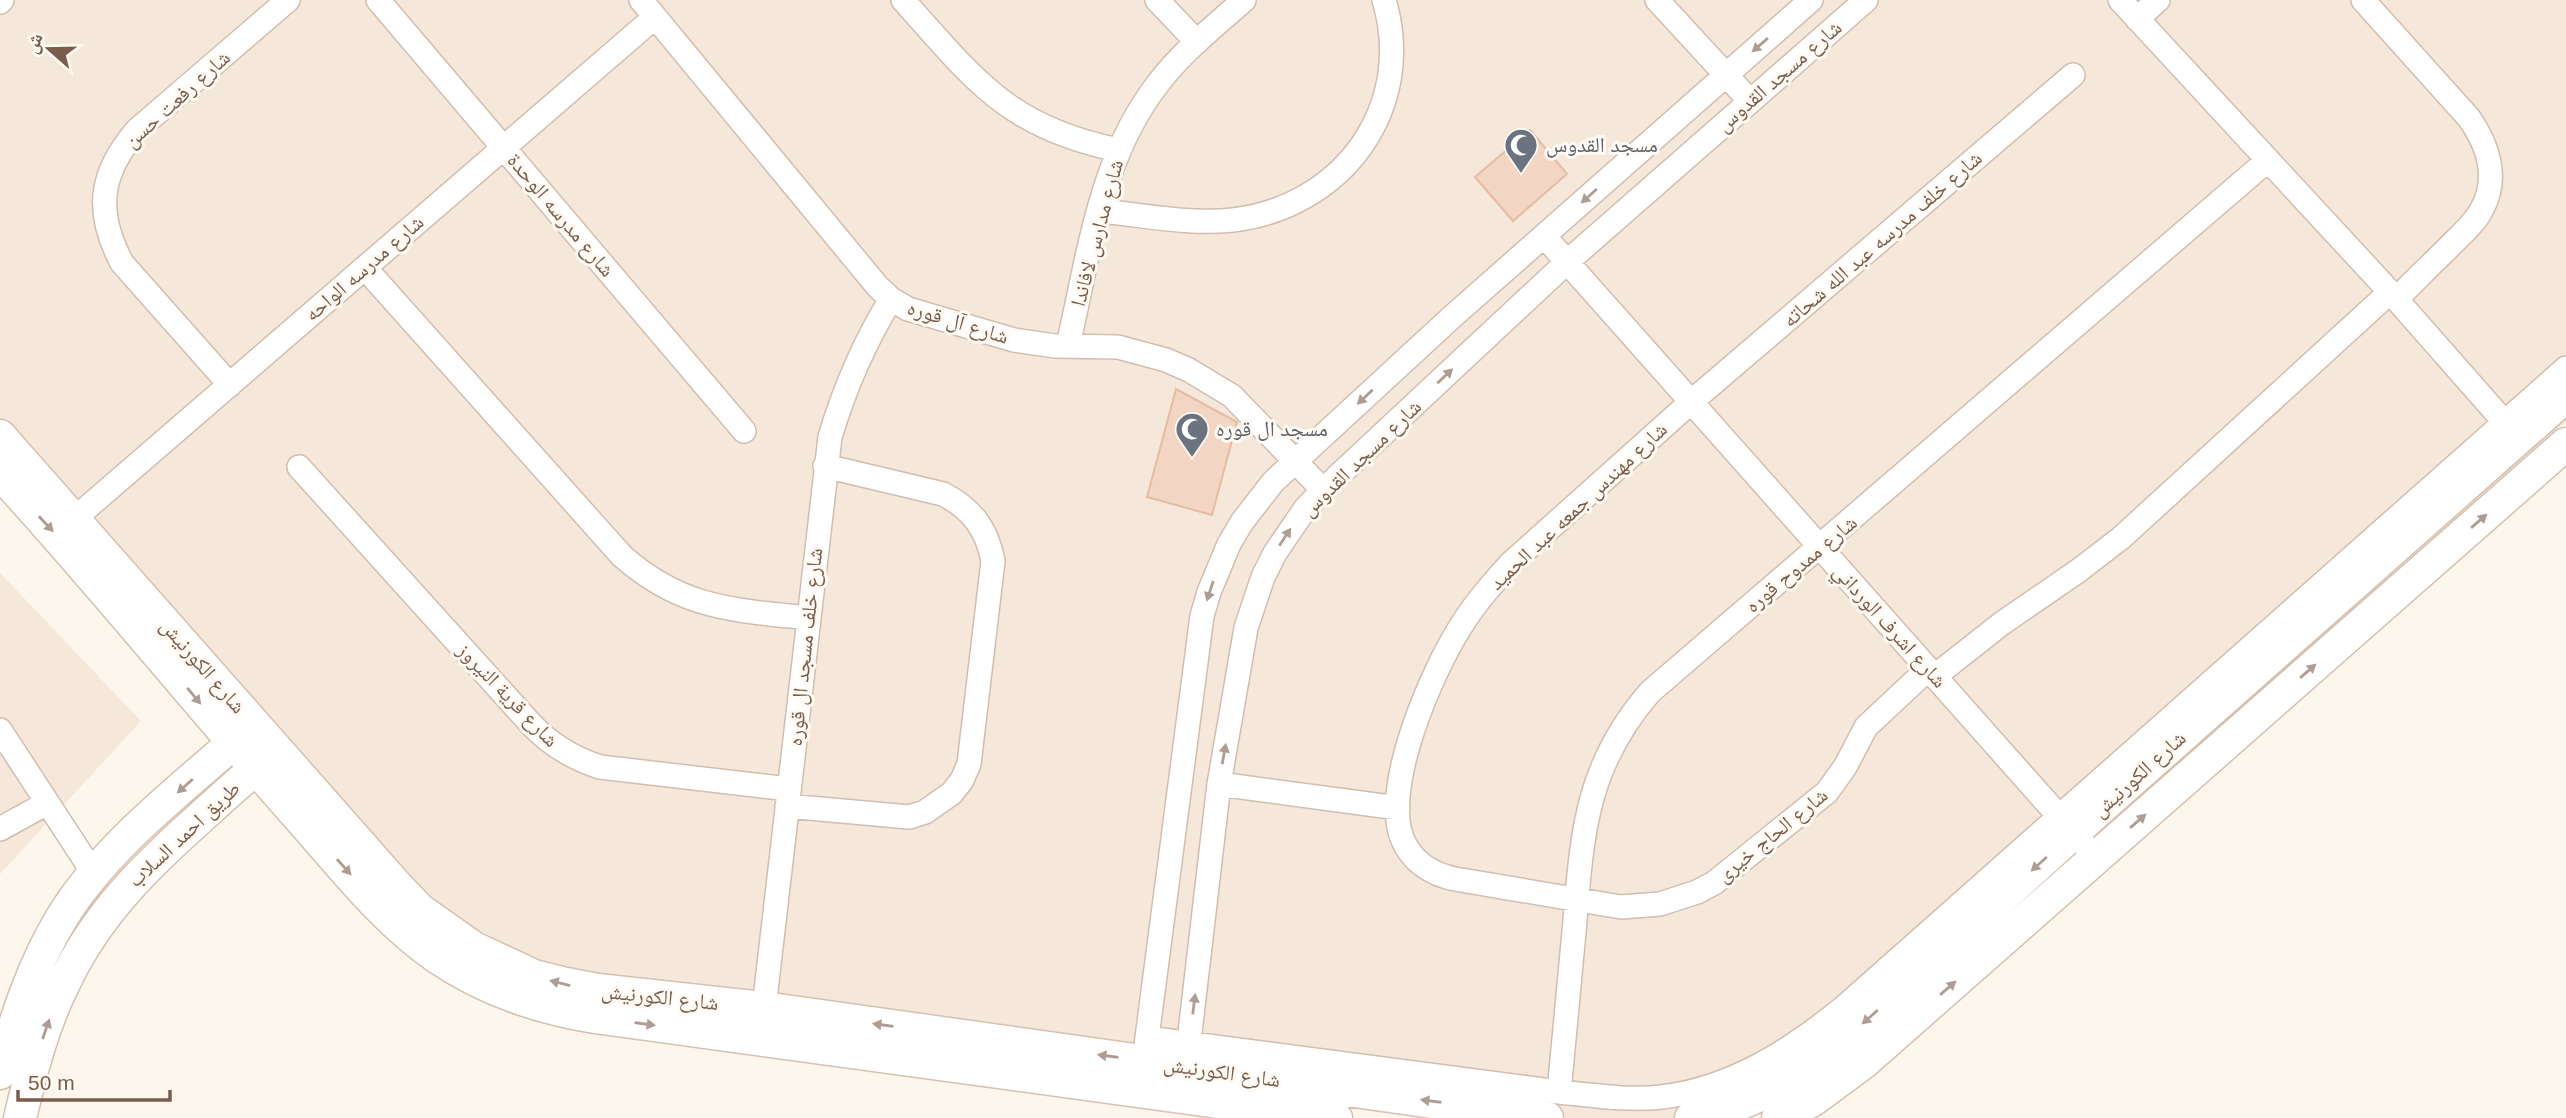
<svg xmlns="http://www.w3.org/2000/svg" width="2566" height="1118" viewBox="0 0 2566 1118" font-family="Arial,'Noto Naskh Arabic',sans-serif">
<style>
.residential{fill:#f5e8da}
.building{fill:#f3d5c3;stroke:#e6bba3;stroke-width:2}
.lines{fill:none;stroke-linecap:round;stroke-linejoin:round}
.street-casing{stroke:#d1beb0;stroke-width:26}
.secondary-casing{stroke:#d6c0b0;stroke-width:35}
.street{stroke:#fff;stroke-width:23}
.secondary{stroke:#fff;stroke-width:32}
.oneway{fill:#af9d94}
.labels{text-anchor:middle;stroke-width:6;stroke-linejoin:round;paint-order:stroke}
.street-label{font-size:21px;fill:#7a5c4d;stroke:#fffaf3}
.worship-label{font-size:21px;fill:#5b616d;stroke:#fffaf3;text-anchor:start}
</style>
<rect width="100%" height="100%" fill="#fdf6ec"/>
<!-- residential -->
<path class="residential" d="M0 0H2566V422L1836 1065 1738 1118H1444L762 1024 597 1005 498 974 0 451Z
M0 573 141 721 0 874Z"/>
<!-- building -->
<path class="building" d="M1530 130 1567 174 1513 221 1475 177Z
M1176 389 1237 422 1212 515 1147 497Z"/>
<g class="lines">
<defs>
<path id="street" d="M378 0 744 431
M641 0 878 287 891 299 908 309 1014 340 1055 346 1118 347 1166 360 1189 370 1232 396 1323 490
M903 0C975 80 1007 127 1118 150
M1157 0 1197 42
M1657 0 1750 101
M2120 0 2390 292 2514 433
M2363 0 2469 118C2488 145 2499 178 2482 209 2474 225 2458 237 2446 250 2429 266 2413 283 2396 299
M0 2 2 0
M2137 19 2158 0
M1100 211C1143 215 1190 225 1233 220 1343 207 1416 107 1384 0
M1544 236 2096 858
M365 268 622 556C682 609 733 610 809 618
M1068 345C1089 255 1100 156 1160 81 1184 50 1215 26 1244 0
M230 385 122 263C95 212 99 174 137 130L288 0
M299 467 530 723C550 745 572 758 600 767L789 789
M74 519 655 17
M1928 669 1866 727 1845 767 1827 792 1714 883 1697 892 1660 904 1621 907 1455 879C1431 874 1411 861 1402 838 1382 786 1432 671 1461 626 1475 603 1493 583 1511 563L1691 402 2073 75
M1935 676 2001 624 2078 571 2121 538 2390 292
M0 730 94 874
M1219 784 1398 808
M787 806 909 817 925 812 952 793 962 780 969 764 993 561C987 529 972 509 943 494L825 466
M0 829 47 803
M764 1008 830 437C845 387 864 343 891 299
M1147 1038 1559 1092C1592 1095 1628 1101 1661 1097 1731 1089 1790 1051 1843 1008L2566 368
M1145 1053 1202 616 1209 592 1229 544 1242 522 1273 482 1453 316 1811 0
M1187 1058 1219 784 1246 628 1263 577 1275 553 1305 509 1323 490 1567 262 1866 0
M1559 1092C1564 1039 1569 985 1574 932 1582 837 1584 768 1650 692L2268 160"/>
<path id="secondary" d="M0 436 397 886 420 910 474 948 534 976 566 984 598 990 764 1008 1547 1118
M0 473C102 584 196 702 296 814 340 863 382 919 437 957 484 989 539 1008 595 1017L1336 1118
M0 1073C16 1019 32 967 61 919 104 847 185 786 248 730
M20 1118C31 1072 43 1024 65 981 97 914 145 867 200 818 223 797 247 775 272 755
M1691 1118C1748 1107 1796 1078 1842 1043L2103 806 2566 396
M1778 1118 1813 1100 1863 1063 2566 444"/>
</defs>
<!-- street casing -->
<use href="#street" class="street-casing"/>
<!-- secondary casing -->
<use href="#secondary" class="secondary-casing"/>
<!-- street -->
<use href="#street" class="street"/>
<!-- secondary -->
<use href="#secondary" class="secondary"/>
</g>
<!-- one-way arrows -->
<defs><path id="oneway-solid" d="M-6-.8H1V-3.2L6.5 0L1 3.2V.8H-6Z" transform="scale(1.75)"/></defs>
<g class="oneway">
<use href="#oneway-solid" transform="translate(1760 45) rotate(139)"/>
<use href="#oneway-solid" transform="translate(1589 196) rotate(138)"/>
<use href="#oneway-solid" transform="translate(1445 376) rotate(-43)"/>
<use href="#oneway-solid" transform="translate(1365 397) rotate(137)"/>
<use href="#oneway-solid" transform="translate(2479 521) rotate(-41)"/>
<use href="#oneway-solid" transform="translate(46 524) rotate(47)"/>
<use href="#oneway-solid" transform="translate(1285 537) rotate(-57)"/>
<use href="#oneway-solid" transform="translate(1210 591) rotate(108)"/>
<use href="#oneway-solid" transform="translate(2308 671) rotate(-41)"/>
<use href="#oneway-solid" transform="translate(194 696) rotate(50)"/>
<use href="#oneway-solid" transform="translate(1224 754) rotate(-80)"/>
<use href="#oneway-solid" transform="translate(185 786) rotate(138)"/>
<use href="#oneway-solid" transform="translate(2138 821) rotate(-41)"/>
<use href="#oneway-solid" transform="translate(2039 864) rotate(138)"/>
<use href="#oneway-solid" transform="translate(344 867) rotate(48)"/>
<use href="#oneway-solid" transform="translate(560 983) rotate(-166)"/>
<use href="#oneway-solid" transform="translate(1948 988) rotate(-41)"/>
<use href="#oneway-solid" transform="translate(1194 1004) rotate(-83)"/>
<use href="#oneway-solid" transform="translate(1870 1017) rotate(138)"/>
<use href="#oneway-solid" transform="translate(645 1024) rotate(8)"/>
<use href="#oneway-solid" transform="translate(883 1025) rotate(-172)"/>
<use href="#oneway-solid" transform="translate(46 1029) rotate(-71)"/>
<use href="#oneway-solid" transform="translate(1108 1056) rotate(-172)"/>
<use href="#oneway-solid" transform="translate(1431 1101) rotate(-172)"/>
</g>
<!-- icons -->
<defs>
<symbol id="mosque-pin" viewBox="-11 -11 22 30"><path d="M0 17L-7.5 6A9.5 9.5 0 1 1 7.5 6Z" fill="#6b7280" stroke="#fffaf3"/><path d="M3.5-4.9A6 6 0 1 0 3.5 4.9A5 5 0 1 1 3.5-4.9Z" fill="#fff"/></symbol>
</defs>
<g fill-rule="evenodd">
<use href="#mosque-pin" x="1502" y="126" width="38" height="52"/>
<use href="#mosque-pin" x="1173" y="410" width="38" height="52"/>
</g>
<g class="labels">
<!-- street labels -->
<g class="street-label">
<text transform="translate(1779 76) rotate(-41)" y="7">شارع مسجد القدوس</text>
<text transform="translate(177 99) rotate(-42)" y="7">شارع رفعت حسن</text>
<text transform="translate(561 215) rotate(50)" y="7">شارع مدرسه الوحدة</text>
<text transform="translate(1097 233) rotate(-75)" y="7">شارع مدارس لافاندا</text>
<text transform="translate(1882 239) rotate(-41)" y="7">شارع خلف مدرسه عبد الله شحاته</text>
<text transform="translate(364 268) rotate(-41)" y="7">شارع مدرسه الواحه</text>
<text transform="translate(958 322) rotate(17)" y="7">شارع آل قوره</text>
<text transform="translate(1361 458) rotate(-44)" y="7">شارع مسجد القدوس</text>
<text transform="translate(1578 506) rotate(-43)" y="7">شارع مهندس جمعه عبد الحميد</text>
<text transform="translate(1801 564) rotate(-40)" y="7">شارع ممدوح قوره</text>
<text transform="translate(1890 626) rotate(48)" y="7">شارع اشرف الورداني</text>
<text transform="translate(805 647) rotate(-84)" y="7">شارع خلف مسجد ال قوره</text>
<text transform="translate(203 666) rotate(49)" y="7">شارع الكورنيش</text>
<text transform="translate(508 695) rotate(46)" y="7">شارع قرية النيروز</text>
<text transform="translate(2139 774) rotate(-42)" y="7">شارع الكورنيش</text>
<text transform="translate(184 834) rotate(-43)" y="7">طريق احمد السلاب</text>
<text transform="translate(1772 835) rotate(-39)" y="7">شارع الحاج خيرى</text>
<text transform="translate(660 997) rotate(6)" y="7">شارع الكورنيش</text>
<text transform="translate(1222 1072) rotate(8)" y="7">شارع الكورنيش</text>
</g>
<!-- worship labels -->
<g class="worship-label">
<text x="1546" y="152">مسجد القدوس</text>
<text x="1216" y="436">مسجد ال قوره</text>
</g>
</g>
<!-- north arrow -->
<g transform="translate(49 49) rotate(290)" stroke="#fffaf3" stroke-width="5" paint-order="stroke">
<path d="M0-5L12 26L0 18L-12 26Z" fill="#7a5c4d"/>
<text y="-10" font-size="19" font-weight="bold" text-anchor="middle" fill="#7a5c4d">ش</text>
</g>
<!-- scale -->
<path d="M18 1090v10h152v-10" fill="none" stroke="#7a5c4d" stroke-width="3.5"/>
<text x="28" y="1090" font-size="21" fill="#7a5c4d" stroke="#fffaf3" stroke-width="5" paint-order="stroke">50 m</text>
</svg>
